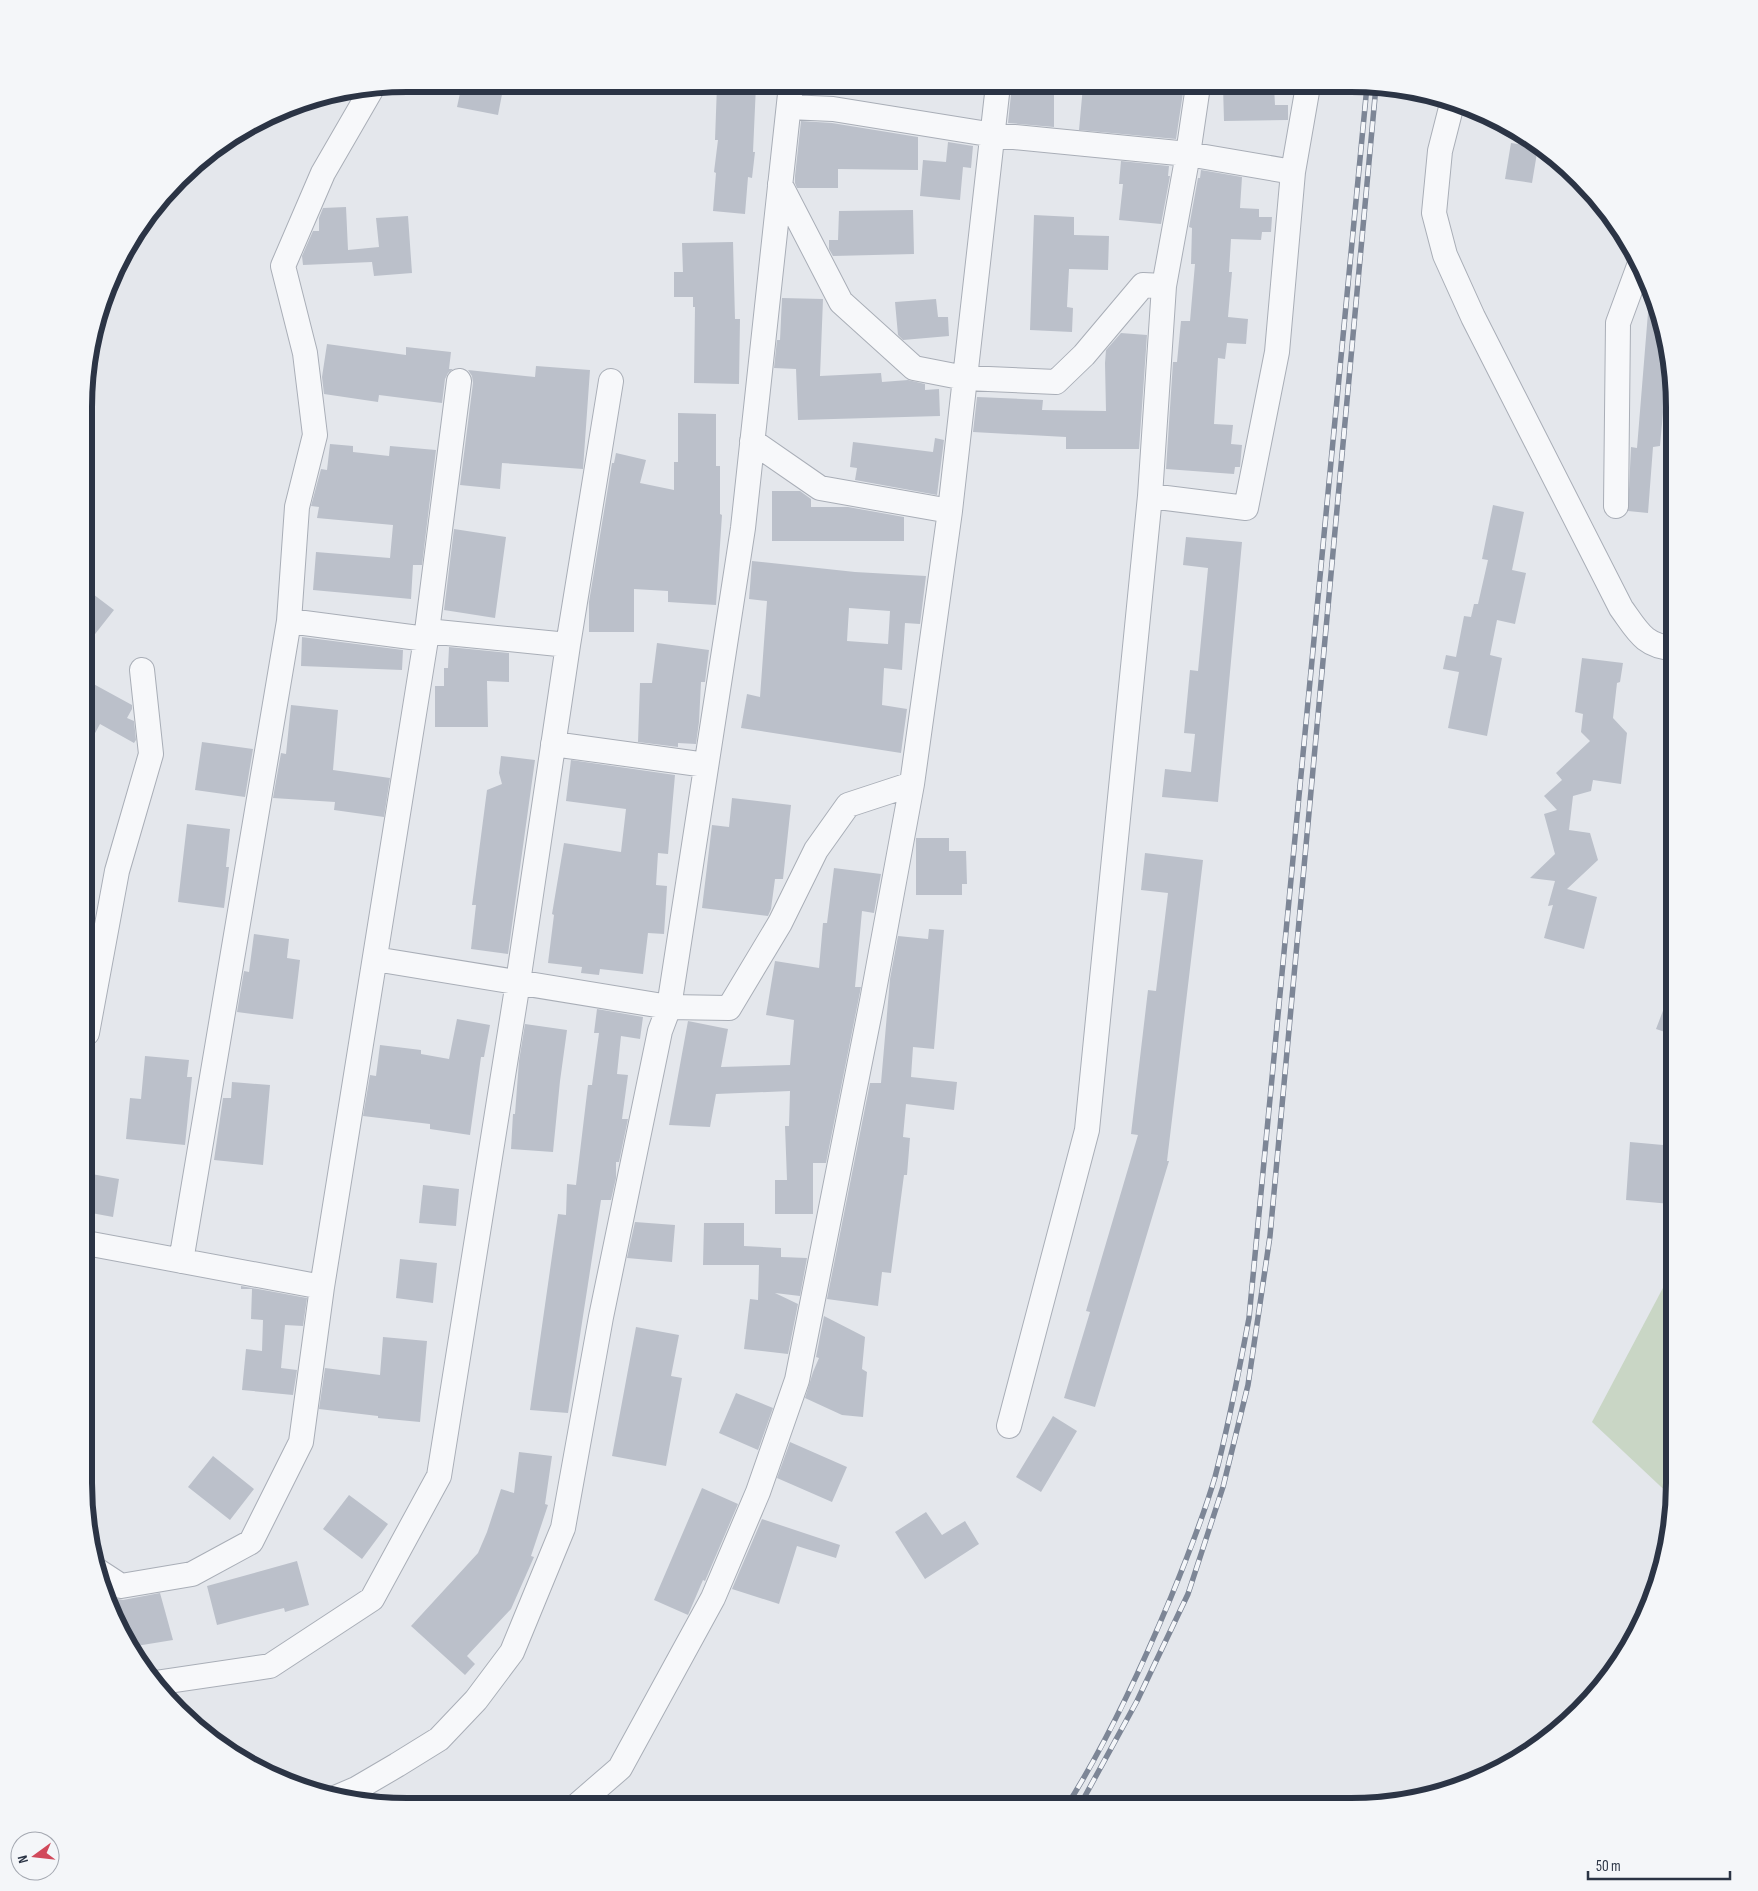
<svg xmlns="http://www.w3.org/2000/svg" width="1758" height="1891" viewBox="0 0 1758 1891" font-family="'Sofia Sans Condensed',sans-serif">
<style>
.green{fill:#c9d6c5}
.building{fill:#bbc0ca;fill-rule:evenodd}
.lines{fill:none;stroke-linecap:round;stroke-linejoin:round}
.minor-casing{stroke:#a9aeb7;stroke-width:26}
.minor{stroke:#f7f8fa;stroke-width:24}
.rail-casing{stroke:#7d8696;stroke-width:5.5}
.rail{stroke:#f4f6f9;stroke-width:4;stroke-dasharray:11;stroke-linecap:butt}
.rim{fill:none;stroke:#2b3445;stroke-width:6}
</style>
<rect width="100%" height="100%" fill="#e4e7ec"/>
<!-- green -->
<path class="green" d="M1674 1267V1499L1592 1422Z"/>
<!-- building -->
<path class="building" d="M462 84H504L498 115 457 107Z
M717 85H756L753 152H755L752 178 748 177 745 214 713 211 716 173 714 172 718 140H715Z
M807 85H835L834 95 807 94Z
M1012 85 1045 86V89H1054V127L1008 123Z
M1083 86H1184L1176 139 1079 130Z
M1223 86H1274L1275 105H1288V120L1224 121Z
M801 121 832 123 918 137V170L838 169V188H797L795 183V176Z
M948 142 973 146 971 168 963 167 960 200 920 196 923 160 946 162Z
M1511 143 1538 147 1532 183 1505 179Z
M1121 161 1169 166 1168 176H1170L1161 224 1119 220 1123 184H1119Z
M1201 170 1242 177 1240 208 1259 209V217H1272L1271 232H1262L1261 240 1231 239 1229 272H1232L1228 317 1248 319 1246 344 1227 343 1225 359 1218 358 1214 424 1233 425 1231 444 1242 445 1240 467H1235L1234 474 1166 469 1173 362H1177L1181 321H1190L1195 264H1191L1192 228 1189 227 1198 178H1200Z
M346 207 348 250 379 247 376 218 408 216 412 273 374 276 372 262 303 265 302 256 313 231H319V218L323 208Z
M913 210 914 254 833 256 829 249V240H838L839 211Z
M1034 215 1074 217V235L1109 236 1108 270 1069 269 1067 307 1073 308 1072 332 1030 330Z
M733 242 735 319H740L739 384 694 383 695 307H693V297H674V272H683L682 243Z
M1650 288 1657 303 1668 356 1660 446 1653 447 1648 513 1628 511 1631 447 1637 448Z
M782 298 823 299 820 376 881 373 882 382 908 380 925 384V390L939 389 940 416 798 420 796 369 774 368 777 340H780Z
M936 299 938 317H948L949 336 903 340 898 335 895 302Z
M1121 333 1147 335 1139 449H1066V437L973 432 977 397 1043 400 1042 410 1106 411 1105 363 1106 350Z
M327 344 406 355V347L451 352 449 369H453L448 373 445 379 442 403 379 395 378 402 324 394 322 377Z
M536 366 590 370 583 469 502 463 500 489 460 485 473 383 472 376 468 370 535 377Z
M678 413 716 414V466H720V514L722 515 716 605 668 602V591L634 589V632H589V602L612 463H614L616 453 646 460 640 483 674 490V462H678Z
M935 438 944 440 937 495 855 480 857 468 850 467 853 442 933 452Z
M330 444 353 446V452L389 456 390 446 436 450 422 565H413L411 599 313 590 316 552 390 558 393 525 317 518 319 507 311 506 321 469 327 470Z
M772 491H800L811 499V507H848L904 517V541H772Z
M1493 505 1524 512 1512 570 1526 573 1515 624 1497 620 1490 655 1502 658 1487 736 1448 728 1459 672 1443 669 1446 655 1456 657 1464 616 1471 617 1474 604H1478L1488 560 1482 559Z
M454 529 506 537 495 618 444 610Z
M1186 537 1242 542 1218 802 1162 797 1165 769 1191 772 1195 734 1184 733 1190 670 1198 671 1208 568 1183 565Z
M752 561 855 572 926 576 920 624 905 623 902 670 884 668 882 705 907 709 901 753 741 728 747 694 760 697 767 601 749 599ZM849 608 890 611 888 644 847 641Z
M89 591 114 610 88 643 89 620Z
M302 637 403 650 402 670 301 666Z
M657 643 709 650 705 682H701L699 722 696 744 678 743V747L638 742 640 683H652Z
M449 647 509 653V682L487 681 488 727H435V686H444V668H448Z
M1582 658 1623 663 1620 682 1617 683 1613 718 1627 733 1621 784 1593 780 1591 791 1573 796 1569 830 1590 833 1598 860 1567 889 1597 897 1584 949 1544 938 1553 905 1548 906 1555 881 1530 878 1555 854 1544 814 1557 810 1544 796 1562 780 1556 773 1590 741 1581 732 1583 714 1575 712Z
M88 681 132 705V709L127 718 134 721 136 740 134 743 100 724 88 746Z
M291 705 338 710 333 770 390 778 384 817 334 810 335 802 273 798 281 753 286 754Z
M202 742 253 749 245 797 195 790Z
M501 756 535 760 508 954 471 949 476 905H472L487 790 502 784 499 773Z
M571 760 675 775 668 854 658 853 656 885 667 886 664 934 648 933 643 974 600 969 599 975 581 973 582 967 548 963 554 915 552 914 564 843 621 852 626 809 566 801Z
M732 798 791 805 783 879H775L771 909 768 916 702 908 712 825 729 827Z
M187 824 230 829 226 867H229L224 908 178 902Z
M916 838H949V851H966L967 884H962V895H916Z
M1145 853 1203 860 1167 1161H1169L1095 1407 1064 1398 1090 1312 1086 1311 1138 1135 1131 1134 1148 990 1156 991 1168 893 1141 890Z
M834 868 881 874 874 913 862 911 855 987H861L826 1163H813V1214H775V1180H787L785 1126H789L790 1091 716 1094 710 1127 669 1125 688 1021 728 1029 721 1067 790 1065 794 1020 766 1015 775 961 819 968 823 923H827Z
M929 929 944 930 934 1049 913 1047 911 1077 957 1082 954 1110 906 1104 903 1137 910 1138 907 1175H904L891 1273 882 1272 878 1306 827 1299 870 1083H881L890 979 898 936 928 939Z
M254 934 289 939 287 958 300 960 293 1019 237 1012 244 971 249 972Z
M1672 987H1674V1035L1656 1029Z
M597 1009 643 1017 640 1039 621 1036 617 1074 628 1075 622 1119H628L619 1162H616V1178L611 1200H601L568 1413 530 1410 558 1214 566 1215 567 1184 576 1185 588 1085H592L599 1033H594Z
M457 1019 490 1025 484 1057H481L470 1135 430 1129V1124L363 1116 370 1075 376 1076 380 1045 421 1050V1054L449 1059Z
M525 1024 567 1030 560 1081 553 1152 511 1149 513 1114H515L519 1061Z
M145 1056 189 1060 187 1077H192L185 1145 126 1139 130 1098 141 1099Z
M232 1082 270 1085 263 1165 214 1160 223 1098H231Z
M1630 1142 1674 1146 1671 1204 1626 1200Z
M86 1173 119 1179 113 1217 86 1212Z
M423 1185 459 1189 456 1226 419 1223Z
M635 1222 675 1225 672 1262 627 1258Z
M704 1223H744V1246L781 1248V1257L807 1258 800 1296 775 1293 798 1304 788 1354 744 1349 750 1299 758 1300 759 1265H703Z
M400 1259 437 1263 433 1303 396 1298Z
M241 1286 307 1298 303 1326 285 1325 281 1368 297 1370 293 1395 242 1390 246 1349 262 1351 263 1320 251 1319 252 1289H241Z
M824 1316 865 1337 862 1369 867 1372 863 1417 842 1415 805 1398 813 1372 819 1358 816 1357Z
M636 1327 679 1335 671 1376 682 1378 666 1466 612 1456Z
M383 1337 427 1341 420 1422 378 1418V1416L319 1409 325 1368 380 1375Z
M736 1393 773 1408 758 1450 719 1433Z
M1053 1416 1077 1431 1041 1492 1016 1477Z
M790 1442 847 1467 832 1502 777 1478Z
M519 1452 552 1456 545 1504 548 1505 531 1556 534 1557 511 1609 467 1656 475 1664 465 1675 411 1626 478 1553 487 1532 501 1489 514 1493Z
M213 1456 254 1489 230 1520 188 1487Z
M702 1488 738 1504 705 1581 703 1580 688 1615 654 1600Z
M349 1495 388 1524 362 1559 323 1529Z
M926 1512 942 1535 965 1521 979 1544 925 1579 895 1532Z
M762 1519 840 1545 836 1558 797 1546 779 1604 732 1589Z
M297 1561 309 1605 285 1612 284 1608 217 1625 207 1586Z
M102 1590 113 1598 123 1600 160 1593 173 1640 130 1647Z"/>
<g class="lines">
<defs>
<path id="minor" d="M1453 100 1440 151 1434 213 1445 255 1473 317 1621 608C1637 630 1644 647 1674 648
M789 107 833 109 994 135 1188 154 1293 172
M780 184 841 302 914 368 965 378 1056 382 1084 355 1143 285 1164 286 1150 496 1087 1130 1009 1426
M1164 286 1188 154 1198 86
M752 441 820 488 950 511
M1150 496 1246 508 1277 352 1293 172 1308 86
M1616 506 1618 323 1639 266
M289 621 426 639
M427 631 568 645
M553 744 706 765
M912 784 950 511 998 85
M375 959 669 1007 729 1008 780 923 816 850 848 805 912 784 872 1001 797 1380 758 1492 713 1598 620 1768 575 1807
M87 1033 117 871 151 754 142 670
M86 1243 322 1287
M181 1261 289 621 297 507 315 435 305 353 283 266 323 173 371 90
M98 1571 121 1586 192 1574 251 1542 301 1442 322 1287 426 639 459 381
M155 1683 270 1666 372 1599 439 1476 518 982 568 645 611 381
M335 1798 356 1789 397 1765 439 1739 476 1700 512 1652 563 1528 601 1317 660 1031 669 1007 743 528 791 85"/>
</defs>
<!-- minor casing -->
<use href="#minor" class="minor-casing"/>
<!-- minor -->
<use href="#minor" class="minor"/>
<defs>
<path id="rail" d="M1066 1807C1108 1741 1141 1669 1171 1597 1187 1558 1203 1518 1215 1477 1229 1424 1239 1371 1249 1318L1367 86
M1079 1807 1137 1701 1188 1594 1223 1487 1248 1385 1270 1236 1376 86"/>
</defs>
<!-- rail casing -->
<use href="#rail" class="rail-casing"/>
<!-- rail -->
<use href="#rail" class="rail"/>
</g>
<!-- crop -->
<path d="M0 0H1758V1891H0ZM407 92H1351A315 315 0 0 1 1666 407V1483A315 315 0 0 1 1351 1798H407A315 315 0 0 1 92 1483V407A315 315 0 0 1 407 92Z" fill="#f4f6f9" fill-rule="evenodd"/>
<path class="rim" d="M407 92H1351A315 315 0 0 1 1666 407V1483A315 315 0 0 1 1351 1798H407A315 315 0 0 1 92 1483V407A315 315 0 0 1 407 92Z"/>
<!-- north arrow -->
<g transform="translate(35 1856) rotate(255)"><circle r="24" fill="#f4f6f9" stroke="#a4a8b1"/>
<path d="M0-4L9 19L0 12L-9 19Z" fill="#d1495b"/>
<text y="-8" font-size="14" font-weight="bold" text-anchor="middle" fill="#2b3445">N</text>
</g>
<!-- scale -->
<path d="M1588 1871v8h142v-8" fill="none" stroke="#2b3445" stroke-width="2.5"/>
<text x="1596" y="1871" font-size="15" fill="#2b3445" stroke="#f4f6f9" stroke-width="4" paint-order="stroke">50 m</text>
</svg>
